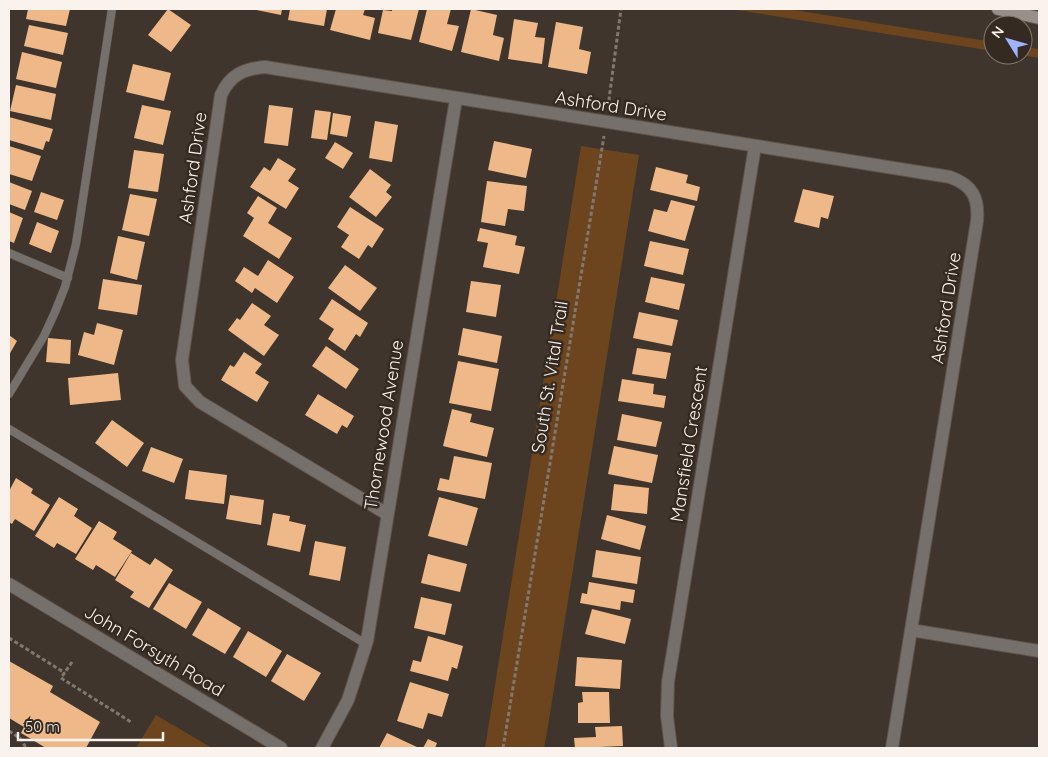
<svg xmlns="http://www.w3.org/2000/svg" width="1048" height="757" viewBox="0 0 1048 757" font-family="Quicksand,sans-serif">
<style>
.green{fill:#6c451e}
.building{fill:#efb888}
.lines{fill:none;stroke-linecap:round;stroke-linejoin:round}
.service-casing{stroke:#5d534b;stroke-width:9}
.minor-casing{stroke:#5d534b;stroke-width:14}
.tertiary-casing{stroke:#5d534b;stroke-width:14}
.secondary-casing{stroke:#5d534b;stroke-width:14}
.path{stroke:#817870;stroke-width:3;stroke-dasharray:4 2.5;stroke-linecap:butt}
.service{stroke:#75706b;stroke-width:8}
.minor{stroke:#75706b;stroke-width:12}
.tertiary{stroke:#75706b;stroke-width:12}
.secondary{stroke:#978f88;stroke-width:12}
.labels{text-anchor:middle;stroke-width:5;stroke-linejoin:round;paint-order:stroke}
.street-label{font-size:18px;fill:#faf3ed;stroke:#342a22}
</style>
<rect width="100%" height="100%" fill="#3f352c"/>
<!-- green -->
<path class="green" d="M731 9H788L993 42V51Z
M1023 47 1039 49V58L1020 55H1023Z
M581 146 639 155 548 726 544 748H485Z
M156 715 212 748H136Z"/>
<!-- building -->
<path class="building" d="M28 9H70L66 26 26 19Z
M168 9 191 25 171 52 148 35Z
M252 9H282L281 15Z
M290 9H327L324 26 288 20Z
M336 9H365L363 15 375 18 370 40 330 30Z
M392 9H419L411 40 378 33 383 10 392 11Z
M427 9H451L447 24 459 26 452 51 419 42Z
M471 9 497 15 493 35 504 38 499 61 461 52Z
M514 19 538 23 535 37 545 38 542 64 508 59Z
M556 22 583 27 579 49 591 52 587 74 548 67Z
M29 25 68 33 63 55 24 46Z
M22 52 62 62 56 88 16 79Z
M133 64 171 73 164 101 126 92Z
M16 85 56 94 51 120 10 111Z
M142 105 171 111 163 145 134 138Z
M269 105 293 108 288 146 264 143Z
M315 110 331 112 327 140 311 138Z
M333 113 351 116 347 137 330 134Z
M9 117 53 129 49 142 46 141 43 150 9 140Z
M375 121 398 125 392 162 369 158Z
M494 141 532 149 526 178 488 170Z
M335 142 353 153 343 169 325 158Z
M9 146 41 156 32 181 9 174Z
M134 150 164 154 158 192 128 188Z
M278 158 296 169 288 181 299 188 286 209 250 187 264 167 270 171Z
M656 167 688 175 686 183 700 187 697 201 650 190Z
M370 169 391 185 386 192 392 197 376 217 349 197Z
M487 181 527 186 524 211 508 209 505 226 481 222Z
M9 182 32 191 25 210 9 204Z
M803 189 834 196 828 219 821 217 819 228 794 222Z
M41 192 64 200 57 220 34 212Z
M130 194 157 199 149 236 122 230Z
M258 196 277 208 268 223 292 238 279 259 243 236 254 218 247 213Z
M671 200 695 206 685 241 648 231 654 209 667 212Z
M350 207 384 229 372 248 368 245 359 259 341 247 349 235 337 227Z
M9 212 23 218 14 243 9 241Z
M37 222 59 231 51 253 29 244Z
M480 228 517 236 515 245 525 247 519 274 483 267 488 243 477 241Z
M118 236 145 242 137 280 110 273Z
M650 241 689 249 683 275 644 266Z
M268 260 294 277 277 303 255 288 252 293 235 281 244 267 258 276Z
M345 265 377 288 360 311 328 288Z
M651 277 685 284 679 310 645 302Z
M103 279 142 285 137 315 98 309Z
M471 281 501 285 496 317 466 312Z
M332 299 368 323 360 337 356 334 345 351 328 339 334 329 319 319Z
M252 303 271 316 264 325 279 335 264 356 228 330 237 318 240 320Z
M639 312 678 320 672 346 633 338Z
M97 323 123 330 114 365 78 355 84 332 94 335Z
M463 328 502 336 497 363 458 355Z
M9 335 17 341 9 355Z
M48 338 71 340 70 364 46 362Z
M326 346 359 369 346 389 312 366Z
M637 348 671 353 666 379 632 374Z
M244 352 262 364 255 373 269 382 257 402 221 380 230 365 234 367Z
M458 361 499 369 491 411 449 403Z
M118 373 121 400 70 405 68 378Z
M622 379 654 384 653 394 666 396 664 408 618 401Z
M318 394 354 416 347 428 342 425 337 434 305 415Z
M452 409 472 414 470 422 494 428 487 457 443 446Z
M622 414 662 422 656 447 617 440Z
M112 420 144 443 127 467 95 443Z
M614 446 658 455 652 483 608 474Z
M151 447 183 459 174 483 142 471Z
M454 456 492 463 485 499 437 490 440 478 449 480Z
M189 470 227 475 224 504 185 499Z
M16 478 33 489 31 493 50 505 34 531 15 519 12 524 9 522V491Z
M614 484 649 488 647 514 611 510Z
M230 495 264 500 261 525 226 519Z
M59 497 78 509 74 516 92 528 76 554 57 543 54 548 35 536Z
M439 497 478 508 467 546 428 536Z
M273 513 290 516 289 521 306 525 300 552 267 545Z
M607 515 646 526 640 550 601 539Z
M99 521 117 532 113 539 132 551 115 577 96 565 93 570 75 559Z
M315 541 346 547 340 581 309 575Z
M596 550 641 557 637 584 592 577Z
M131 553 150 565 155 558 173 570 149 608 130 597 134 592 115 580Z
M428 554 467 564 460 592 421 583Z
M589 582 635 590 633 603 621 601 620 610 580 603 582 593 587 594Z
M169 583 202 602 186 629 153 609Z
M421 597 452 604 445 635 414 628Z
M208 608 241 628 225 654 192 635Z
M592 609 631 619 625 644 585 634Z
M248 631 282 651 266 677 233 657Z
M428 636 463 646 457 669 452 667 448 681 410 671 413 660 421 662Z
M287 654 321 673 304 701 271 681Z
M577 657 622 660 620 689 575 686Z
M9 661 53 686 50 692 100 722 86 748H46L21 733 24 727 9 718Z
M410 682 449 694 442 717 428 713 423 729 397 721Z
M582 692H609L610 723H578V703L583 702Z
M622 726 623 746 575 748 574 738 596 737 595 727Z
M387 733 419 748H379Z
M428 739 437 743 435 748H423Z"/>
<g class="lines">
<defs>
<path id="service" d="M9 253 68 278
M9 394 44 336 55 312 65 287 76 244 112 9
M9 429 366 644"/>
<path id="minor" d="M387 514 200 402 185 386 182 360 221 95C230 75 243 69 265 67L950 177C972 185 979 197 977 221L892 748
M911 630 1039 651
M322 748 348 700 367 641 456 99
M671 748 667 716 668 682 755 146"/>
<path id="tertiary" d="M9 584 281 748"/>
<path id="secondary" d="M998 9 1039 18"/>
</defs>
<!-- service casing -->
<use href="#service" class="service-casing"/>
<!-- minor casing -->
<use href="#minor" class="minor-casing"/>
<!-- tertiary casing -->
<use href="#tertiary" class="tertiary-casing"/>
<!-- secondary casing -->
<use href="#secondary" class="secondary-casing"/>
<!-- path -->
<path class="path" d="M608 107 621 9
M9 638 65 673
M72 662 61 678 131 722
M9 731 21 739 26 748
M503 748 604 136"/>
<!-- service -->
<use href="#service" class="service"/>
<!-- minor -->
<use href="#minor" class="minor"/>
<!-- tertiary -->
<use href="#tertiary" class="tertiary"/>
<!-- secondary -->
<use href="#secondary" class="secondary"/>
</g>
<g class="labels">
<!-- street labels -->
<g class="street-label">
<text transform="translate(611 106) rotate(9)" y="6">Ashford Drive</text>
<text transform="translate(193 168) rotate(-82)" y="6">Ashford Drive</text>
<text transform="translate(946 308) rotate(-81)" y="6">Ashford Drive</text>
<text transform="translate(550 377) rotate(-81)" y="6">South St. Vital Trail</text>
<text transform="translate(384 425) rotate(-81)" y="6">Thornewood Avenue</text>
<text transform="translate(689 444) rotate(-81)" y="6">Mansfield Crescent</text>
<text transform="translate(154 651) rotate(31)" y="6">John Forsyth Road</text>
</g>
</g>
<!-- border -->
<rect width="1048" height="757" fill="none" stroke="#faf3ed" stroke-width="20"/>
<!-- north arrow -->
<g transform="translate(1008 40) rotate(307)"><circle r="24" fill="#342a22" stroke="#837a73"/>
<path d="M0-4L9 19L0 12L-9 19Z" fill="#a0b3fd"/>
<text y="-8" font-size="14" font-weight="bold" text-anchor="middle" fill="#faf3ed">N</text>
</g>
<!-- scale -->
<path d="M18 732v8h145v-8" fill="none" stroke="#faf3ed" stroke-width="2.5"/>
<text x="25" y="732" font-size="15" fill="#faf3ed" stroke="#342a22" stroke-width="4" paint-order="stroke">50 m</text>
</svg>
